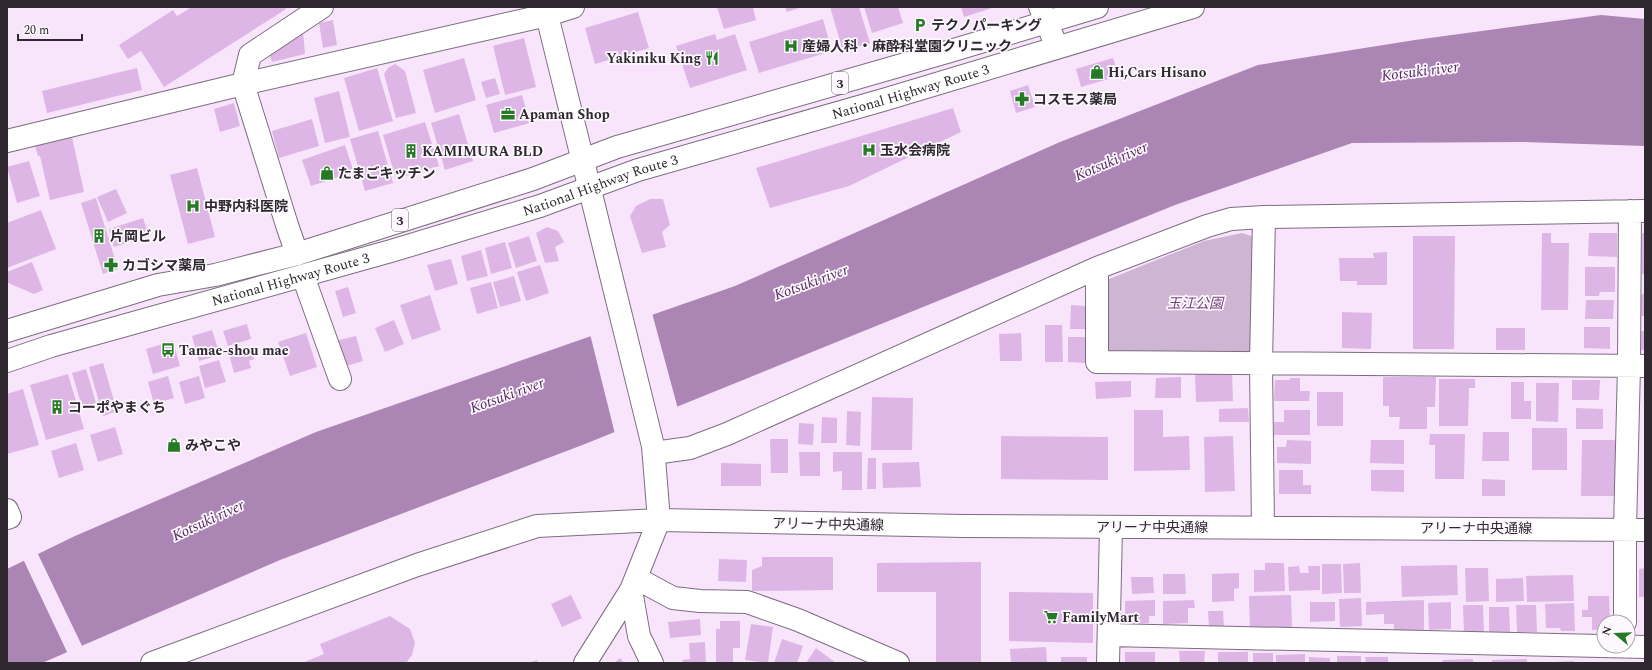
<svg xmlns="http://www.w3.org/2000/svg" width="1652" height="670" viewBox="0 0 1652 670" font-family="Spectral,'Noto Sans JP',serif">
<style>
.green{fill:#cfb5d4}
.water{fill:#ab85b3}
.pier{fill:#f8e5fc}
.building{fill:#deb6e6}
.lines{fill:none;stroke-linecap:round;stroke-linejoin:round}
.minor-casing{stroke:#7d6c80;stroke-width:24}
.highway-casing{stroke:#7d6c80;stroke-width:24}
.minor{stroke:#fff;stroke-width:22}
.highway{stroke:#fff;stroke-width:22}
.labels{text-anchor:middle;stroke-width:3.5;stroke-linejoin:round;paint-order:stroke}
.shield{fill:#fcf8fd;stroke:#6c666e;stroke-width:1}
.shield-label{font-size:13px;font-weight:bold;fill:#2f2830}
.poi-label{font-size:14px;font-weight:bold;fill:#2f2830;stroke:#fcf8fd;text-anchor:start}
.street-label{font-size:14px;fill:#2f2830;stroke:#fcf8fd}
.park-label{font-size:14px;font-style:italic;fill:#72417d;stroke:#fcf8fd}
.water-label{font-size:15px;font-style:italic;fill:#562660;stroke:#fcf8fd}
</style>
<rect width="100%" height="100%" fill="#f8e5fc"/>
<!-- green -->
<path class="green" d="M1242 233 1254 237 1252 349 1244 357H1111L1102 348 1104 281 1204 241Z"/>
<!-- water -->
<path class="water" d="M1601 15 1645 19V146L1524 142 1352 143 1175 205 585 444 280 560 42 663H7V569L75 536 316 432 735 286 1060 142 1258 65 1415 40Z"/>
<!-- pier -->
<path class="pier" d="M652 313 678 409 615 434 590 334Z
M37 552 83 648 68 654 23 559Z"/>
<!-- building -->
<path class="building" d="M192 7H285L286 9 164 87 141 51 128 59 119 45 173 10 177 16Z
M717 7H753L756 20 724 29Z
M785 7H802L787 12Z
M830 7H859L870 43 843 51Z
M864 7H898L903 23 872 33Z
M961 7H995L964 17Z
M638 12 649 48 595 64 585 28Z
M823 19 832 51 759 73 749 42Z
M333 20 337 45 323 48 319 23Z
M303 31 305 54 272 62 270 55Z
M715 34 717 40 735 34 747 70 690 88 676 46Z
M524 38 536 87 505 95 493 46Z
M464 58 476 100 435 113 423 70Z
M1113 58 1119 76 1081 87 1076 69Z
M395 64 405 71 416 113 396 118 384 74 388 68Z
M137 68 142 90 47 113 42 91Z
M377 68 393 121 359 131 344 78Z
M495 78 500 94 486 98 481 82Z
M1028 85 1035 107 1016 113 1010 91Z
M339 91 350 137 325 143 314 98Z
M522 95 530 123 494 133 486 105Z
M234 103 240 126 220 132 214 109Z
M953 108 961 132 849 186 770 208 756 168Z
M459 114 473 161 445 170 431 123Z
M312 119 319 146 279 158 272 131Z
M425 122 439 166 396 179 383 135Z
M378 131 393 183 365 191 350 139Z
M72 137 84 192 50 200 40 156H38L35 146Z
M345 145 354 172 311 186 302 160Z
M29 161 40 196 17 203 7 167Z
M197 168 215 237 188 244 170 175Z
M116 189 127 213 108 222 97 197Z
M96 198 118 269 103 274 81 203Z
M650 199H663L670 225 662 232 666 247 642 253 630 216 636 206Z
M41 210 56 249 7 268V223Z
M143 218 149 236 114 247 109 229Z
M547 227 558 231 564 242 555 247 559 261 545 263 536 233Z
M1542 233H1551V243H1569L1568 310H1541Z
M1589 233H1617V257L1588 256Z
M1642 233H1645V274H1642Z
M529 236 537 261 516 268 508 243Z
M1413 236H1455L1454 349H1413Z
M505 242 512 268 491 274 485 248Z
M481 250 488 276 467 281 461 256Z
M1387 252V285H1357V281H1340L1339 258H1374L1373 253Z
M451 259 458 284 435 291 427 265Z
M32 262 43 290 34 294 8 283 7 280V272Z
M540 265 549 293 526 301 517 272Z
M1585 267H1615V292H1600L1599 296H1585Z
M514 276 521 301 500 307 493 282Z
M491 282 498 308 477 314 470 288Z
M348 287 356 313 343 317 335 291Z
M1641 294H1645V316H1641Z
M430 295 441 330 412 340 400 305Z
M1586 300H1614L1613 319H1585Z
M1071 305 1086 306V329H1070Z
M1342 312 1372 313 1371 349 1342 348Z
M394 320 404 344 385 352 375 328Z
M247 324 251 339 228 346 223 331Z
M1045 325H1062L1063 362H1045Z
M1584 327H1610V349L1584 348Z
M1496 328H1525V350H1496Z
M212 330 220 355 199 361 192 336Z
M1641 331H1645V350H1641Z
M306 333 317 367 290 376 278 342Z
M1021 333 1022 361H1000L999 334Z
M356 336 363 361 343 367 335 341Z
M1068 337H1087L1085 363 1068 362Z
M173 341 180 366 153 374 146 349Z
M251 348 254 359 249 361 251 368 234 373 229 354Z
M219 360 226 382 205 388 199 366Z
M103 363 117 411 103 416 89 367Z
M86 369 96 403 82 407 72 373Z
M1232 373 1233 401 1196 402 1195 374Z
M68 374 84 429 46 440 30 385Z
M168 376 174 398 154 404 148 382Z
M199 376 205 398 185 404 179 382Z
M1181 377V398H1155L1156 378Z
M1383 377H1436L1435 407H1427V429H1399L1400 417H1389V406H1383Z
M1290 378H1300V391H1310L1309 401H1274L1275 380H1290Z
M1439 379H1475V388H1469L1468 426H1439Z
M1572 380H1600L1599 400H1572Z
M1131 381V397L1096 399 1095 382Z
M1511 382H1524V401H1531V419H1511Z
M1536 383H1559L1558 422 1536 421Z
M23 389 39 445 7 454V394Z
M1317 392H1343V426H1317Z
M872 397 913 398 912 450H871Z
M1248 408 1249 422H1219V409Z
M1576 408 1603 409V429H1576Z
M1134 410H1163V437L1189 436 1190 470 1134 471Z
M1284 410H1310V435H1274V422H1284Z
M847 411 861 412 860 446 846 445Z
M822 417 837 418V443H821Z
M799 423 814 424 813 445 798 444Z
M115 427 123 454 98 462 90 435Z
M1532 428H1567V470H1532Z
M1483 432H1509V461H1482Z
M1430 434H1465L1464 479H1435V445H1429Z
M1001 436 1108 437V480L1001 479Z
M1233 436 1235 491 1205 492 1204 437Z
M770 439H788V473H771Z
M1287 440 1311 441V464L1277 463V447H1286Z
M1371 440H1404V464L1370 463Z
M1582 440H1616L1615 496H1581Z
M76 443 84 470 59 478 51 451Z
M799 452H820V476H800Z
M833 452H862V490H842V471L833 472Z
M868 458H876V489H867Z
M919 462 921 487 883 488 882 463Z
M721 463 761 464V486H721Z
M1279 470H1303V485H1311V494H1279Z
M1371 470H1404V492L1371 491Z
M1482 479 1505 480V496H1482Z
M762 557H833V590L752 591V570L762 566Z
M719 559 747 560 746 582 718 581Z
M981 562V663H936V592H877V563Z
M1265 563H1284L1285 591 1254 592V570H1265Z
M1360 563 1361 593H1344L1343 564Z
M1322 564H1341L1342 593 1322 594Z
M1457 565 1458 595 1402 597 1401 566Z
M1299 566 1300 573H1309L1308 566H1320V590L1289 591 1288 567Z
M1465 568H1488L1489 601 1466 602Z
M1645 568V597H1639V569Z
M1239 573V588L1234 589V601L1212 602V574Z
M1163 574H1185L1186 594H1163Z
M1573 575 1574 601 1527 602 1526 576Z
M1131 577H1153L1154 593 1132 594Z
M1523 578 1524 601 1496 602V579Z
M1009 592 1093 593V643L1009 641Z
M571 595 582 618 562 627 551 604Z
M1291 595 1292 627 1250 628 1249 596Z
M1588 596H1609L1610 622H1604V629L1592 630V617H1582V610H1588Z
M1361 598 1362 626 1340 627 1339 599Z
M1155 600V616H1149V623L1130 624V617H1125V601Z
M1194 600 1195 608H1188V623L1163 624V601Z
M1424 600V630L1394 631V624H1384V614L1366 615V602Z
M1310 602H1335V621L1310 622Z
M1451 602V629L1429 630 1428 603Z
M1574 603 1575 631H1561L1560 628H1546L1545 604Z
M1463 605H1483L1484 634H1464Z
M1516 605H1536L1537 632H1517Z
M1489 607H1509L1510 632H1489Z
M1208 611H1223L1224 627 1209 628Z
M390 616 410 629 415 643 412 655 406 663H302L324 654 320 644Z
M700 619 701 635 670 638 668 622Z
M720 621H740V648H733V662H716V629H720Z
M751 624 773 627 768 663 745 660Z
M782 639 803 646 797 663H774Z
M705 642 706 663H683L682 660 690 659 689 643Z
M1046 647 1047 663H1011L1010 649Z
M816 648 836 663H806Z
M1179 651H1205L1204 663H1180Z
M1125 652H1155V663H1125Z
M1218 652H1248V663H1218Z
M1253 653H1273V663H1253Z
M1305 654V663H1276V655Z
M1337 656H1361V663H1337Z
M1061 657H1087V663H1061Z
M1309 657 1330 658V663H1309Z
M1365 657H1388V663H1366Z
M620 658 624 663H614Z
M1473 659V663H1443L1442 660Z
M1527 659V663H1492V660Z
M537 660 538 663H528Z
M1574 661V663H1553V662Z"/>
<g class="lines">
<defs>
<path id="minor" d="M545 7 653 446 659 520 631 590 585 663
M1040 7 1057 47
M7 141 243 84 547 15 573 7
M297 254 287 225 243 84 250 55 322 7
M1097 268V362L1645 366
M303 276 340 379
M654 453 690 448 727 434 1097 268 1207 226 1231 219 1264 217 1645 211
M7 510 10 517 7 518
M1263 527 1261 363 1264 217
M636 578 673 598 700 601 747 602 798 620 898 663
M631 590 639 636 652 663
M1625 622V529L1629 366 1630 211
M1109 635 1645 647
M152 663 417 565 537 526 659 520 964 526 1645 530
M1108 663 1111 527"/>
<g id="highway">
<path d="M7 331 158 285 215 275 297 254 533 179 617 147 947 52 1097 7"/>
<path id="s1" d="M7 361 51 346 391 251 540 206 638 170 883 100 1193 7"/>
</g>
</defs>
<!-- minor casing -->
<use href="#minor" class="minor-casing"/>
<!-- highway casing -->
<use href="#highway" class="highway-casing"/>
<!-- minor -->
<use href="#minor" class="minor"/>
<!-- highway -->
<use href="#highway" class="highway"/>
</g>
<!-- icons -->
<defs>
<symbol id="parking-bare" viewBox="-9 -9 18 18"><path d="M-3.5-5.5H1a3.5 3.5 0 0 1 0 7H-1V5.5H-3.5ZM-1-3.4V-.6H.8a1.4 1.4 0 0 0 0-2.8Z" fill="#277a25" stroke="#fcf8fd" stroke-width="2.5" paint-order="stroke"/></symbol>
<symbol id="hospital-bare" viewBox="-9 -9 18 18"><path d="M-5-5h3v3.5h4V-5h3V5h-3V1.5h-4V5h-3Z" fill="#277a25" stroke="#fcf8fd" stroke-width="2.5" paint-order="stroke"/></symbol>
<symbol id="restaurant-bare" viewBox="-9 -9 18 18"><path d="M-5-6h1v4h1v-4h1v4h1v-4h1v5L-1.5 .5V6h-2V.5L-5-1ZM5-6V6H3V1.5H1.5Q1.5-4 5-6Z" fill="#277a25" stroke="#fcf8fd" stroke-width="2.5" paint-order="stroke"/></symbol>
<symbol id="shop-bare" viewBox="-9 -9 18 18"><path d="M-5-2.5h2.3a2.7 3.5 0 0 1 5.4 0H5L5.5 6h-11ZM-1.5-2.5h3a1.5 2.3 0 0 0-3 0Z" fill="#277a25" stroke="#fcf8fd" stroke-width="2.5" paint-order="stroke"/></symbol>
<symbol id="pharmacy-bare" viewBox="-9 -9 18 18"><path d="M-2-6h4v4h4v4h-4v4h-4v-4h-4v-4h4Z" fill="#277a25" stroke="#fcf8fd" stroke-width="2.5" paint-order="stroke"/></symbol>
<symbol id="office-bare" viewBox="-9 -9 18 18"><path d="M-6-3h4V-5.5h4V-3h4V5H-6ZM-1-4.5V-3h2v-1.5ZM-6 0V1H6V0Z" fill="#277a25" stroke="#fcf8fd" stroke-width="2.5" paint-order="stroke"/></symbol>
<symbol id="building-bare" viewBox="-9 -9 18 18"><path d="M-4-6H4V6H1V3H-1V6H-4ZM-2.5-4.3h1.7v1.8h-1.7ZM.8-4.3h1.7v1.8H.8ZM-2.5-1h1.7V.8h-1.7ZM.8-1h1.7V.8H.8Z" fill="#277a25" stroke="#fcf8fd" stroke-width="2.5" paint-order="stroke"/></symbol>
<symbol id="bus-bare" viewBox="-9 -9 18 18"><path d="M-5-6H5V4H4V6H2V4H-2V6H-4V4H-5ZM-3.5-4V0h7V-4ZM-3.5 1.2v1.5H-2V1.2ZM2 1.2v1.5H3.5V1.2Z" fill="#277a25" stroke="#fcf8fd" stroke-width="2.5" paint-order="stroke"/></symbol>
<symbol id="supermarket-bare" viewBox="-9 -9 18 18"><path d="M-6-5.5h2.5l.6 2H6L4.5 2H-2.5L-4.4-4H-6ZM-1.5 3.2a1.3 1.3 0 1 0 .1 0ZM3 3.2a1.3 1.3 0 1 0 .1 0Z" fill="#277a25" stroke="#fcf8fd" stroke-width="2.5" paint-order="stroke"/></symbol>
</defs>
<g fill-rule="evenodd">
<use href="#parking-bare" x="910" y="15" width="20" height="20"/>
<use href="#hospital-bare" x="781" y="36" width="20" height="20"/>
<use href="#restaurant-bare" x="702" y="48" width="20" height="20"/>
<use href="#shop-bare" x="1087" y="62" width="20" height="20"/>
<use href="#pharmacy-bare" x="1012" y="89" width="20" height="20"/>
<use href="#office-bare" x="498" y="104" width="20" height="20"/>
<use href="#hospital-bare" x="859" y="140" width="20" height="20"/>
<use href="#building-bare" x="401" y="141" width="20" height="20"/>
<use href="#shop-bare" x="317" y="163" width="20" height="20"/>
<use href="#hospital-bare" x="183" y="196" width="20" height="20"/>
<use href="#building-bare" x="89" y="226" width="20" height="20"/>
<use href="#pharmacy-bare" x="101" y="255" width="20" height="20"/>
<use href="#bus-bare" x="158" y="340" width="20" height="20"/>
<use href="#building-bare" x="47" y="397" width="20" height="20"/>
<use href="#shop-bare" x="164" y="435" width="20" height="20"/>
<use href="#supermarket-bare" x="1041" y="607" width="20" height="20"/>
</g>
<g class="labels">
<!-- shield labels -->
<g class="shield">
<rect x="832" y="72" width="16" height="22" rx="3"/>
<rect x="392" y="209" width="16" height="22" rx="3"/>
</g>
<g class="shield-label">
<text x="840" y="88">3</text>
<text x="400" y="225">3</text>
</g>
<!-- poi labels -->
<g class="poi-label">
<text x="931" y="30">テクノパーキング</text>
<text x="802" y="51">産婦人科・麻酔科堂園クリニック</text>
<text x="701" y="63" text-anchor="end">Yakiniku King</text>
<text x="1108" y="77">Hi,Cars Hisano</text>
<text x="1033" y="104">コスモス薬局</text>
<text x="519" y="119">Apaman Shop</text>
<text x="880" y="155">玉水会病院</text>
<text x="422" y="156">KAMIMURA BLD</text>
<text x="338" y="178">たまごキッチン</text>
<text x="204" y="211">中野内科医院</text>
<text x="110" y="241">片岡ビル</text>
<text x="122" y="270">カゴシマ薬局</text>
<text x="179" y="355">Tamae-shou mae</text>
<text x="68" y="412">コーポやまぐち</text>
<text x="185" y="450">みやこや</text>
<text x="1062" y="622">FamilyMart</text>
</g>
<!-- street labels -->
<g class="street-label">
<text dy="5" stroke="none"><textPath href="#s1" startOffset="943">National Highway Route 3</textPath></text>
<text dy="5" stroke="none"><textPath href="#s1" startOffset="619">National Highway Route 3</textPath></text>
<text dy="5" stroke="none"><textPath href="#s1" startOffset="295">National Highway Route 3</textPath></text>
<text transform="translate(828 524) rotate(1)" y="5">アリーナ中央通線</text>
<text x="1152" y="532">アリーナ中央通線</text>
<text x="1476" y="533">アリーナ中央通線</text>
</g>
<!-- park labels -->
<g class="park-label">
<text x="1195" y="308">玉江公園</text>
</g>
<!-- water labels -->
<g class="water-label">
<text transform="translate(1420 71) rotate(-7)" y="5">Kotsuki river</text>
<text transform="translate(1111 161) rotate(-23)" y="5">Kotsuki river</text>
<text transform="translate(811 282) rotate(-20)" y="5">Kotsuki river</text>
<text transform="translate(507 395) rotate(-20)" y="5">Kotsuki river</text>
<text transform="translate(208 520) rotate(-25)" y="5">Kotsuki river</text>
</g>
</g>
<!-- border -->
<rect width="1652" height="670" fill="none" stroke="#2f2830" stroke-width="16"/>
<!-- north arrow -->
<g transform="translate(1616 634) rotate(289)"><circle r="19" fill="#fcf8fd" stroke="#aaa5ab"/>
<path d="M0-3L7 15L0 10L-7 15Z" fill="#277a25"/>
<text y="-6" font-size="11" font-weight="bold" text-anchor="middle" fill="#2f2830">N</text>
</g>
<!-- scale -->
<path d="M18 34v6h64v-6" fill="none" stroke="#2f2830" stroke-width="2"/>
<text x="24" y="34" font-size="12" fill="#2f2830" stroke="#fcf8fd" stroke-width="3" paint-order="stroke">20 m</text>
</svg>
